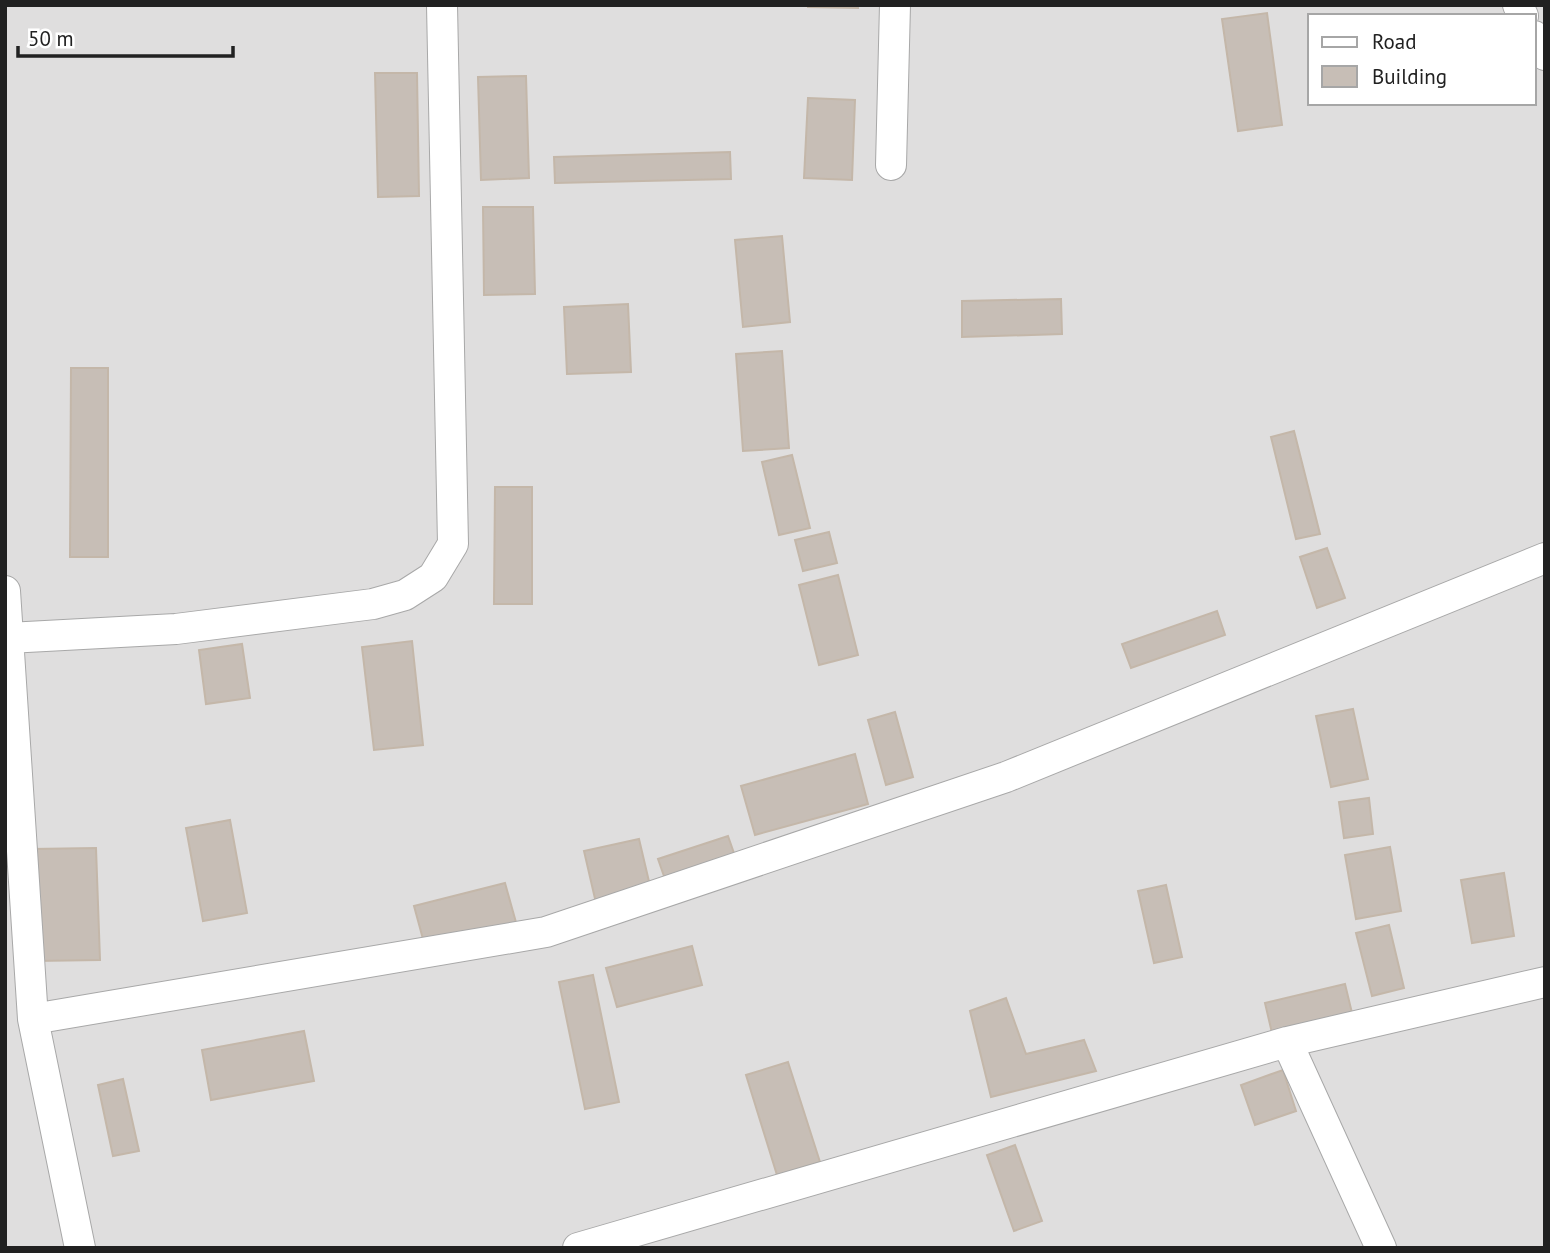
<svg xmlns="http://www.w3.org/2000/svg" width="1550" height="1253" viewBox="0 0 1550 1253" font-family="'PT Sans',sans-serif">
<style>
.residential{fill:#dfdede;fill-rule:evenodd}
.building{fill:#c7beb6;stroke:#c4b7a9;stroke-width:2}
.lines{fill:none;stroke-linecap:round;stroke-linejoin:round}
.minor-casing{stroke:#a8a8a8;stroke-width:32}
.minor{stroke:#fff;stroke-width:30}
</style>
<rect width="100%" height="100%" fill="#f1efe7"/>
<!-- residential -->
<path class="residential" d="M5 5H1545V1248H5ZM1310 16H1534V103H1310Z"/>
<!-- building -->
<path class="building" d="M808 5H858V8L808 7Z
M1267 13 1282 125 1238 131 1222 19Z
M375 73H417L419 196 378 197Z
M526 76 529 178 481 180 478 77Z
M808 98 855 100 852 180 804 178Z
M730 152 731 179 555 183 554 157Z
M483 207H533L535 294 484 295Z
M782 236 790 322 743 327 735 240Z
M1061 299 1062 334 962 337V301Z
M628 304 631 372 567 374 564 307Z
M782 351 789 448 743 451 736 354Z
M71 368H108V557H70Z
M1294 431 1320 534 1296 539 1271 437Z
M792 455 810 528 779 535 762 462Z
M495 487H532V604H494Z
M829 532 837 563 803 571 795 540Z
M1327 548 1345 598 1317 608 1300 557Z
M838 575 858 655 819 665 799 585Z
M1217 611 1225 635 1131 668 1122 644Z
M412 641 423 745 374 750 362 647Z
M242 644 250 698 206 704 199 650Z
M1353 709 1368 779 1331 787 1316 716Z
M895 712 913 777 886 785 868 720Z
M855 754 868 804 755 835 741 786Z
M1369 798 1373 834 1344 838 1339 802Z
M230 820 247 913 203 921 186 828Z
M728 836 735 856 665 879 658 859Z
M639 839 651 890 596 903 584 851Z
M1390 847 1401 911 1356 919 1345 855Z
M96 848 100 960 35 961 32 849Z
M1504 873 1514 936 1472 943 1461 880Z
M505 883 517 926 426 950 414 906Z
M1166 885 1182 957 1154 963 1138 891Z
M1389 925 1404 988 1372 996 1356 933Z
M692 946 702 985 617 1007 606 968Z
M593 975 619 1102 585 1109 559 982Z
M1345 984 1352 1013 1272 1033 1265 1003Z
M1006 998 1026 1054 1084 1040 1096 1071 991 1097 970 1011Z
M304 1031 314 1081 211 1100 202 1050Z
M788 1062 820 1162 777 1175 746 1075Z
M1283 1070 1296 1111 1255 1125 1241 1085Z
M123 1079 139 1151 113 1156 98 1085Z
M1015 1145 1042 1221 1014 1231 987 1155Z"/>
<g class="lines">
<defs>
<path id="minor" d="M1518 5 1523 16
M1534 36 1545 55
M891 165 895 5
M5 591 33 1019 80 1248
M8 638 176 629 373 604 405 595 433 577 453 544 442 5
M33 1019 546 932 1006 777 1545 558
M1287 1042 1381 1248
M578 1248 1287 1042 1545 982"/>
</defs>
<!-- minor casing -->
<use href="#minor" class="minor-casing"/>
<!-- minor -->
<use href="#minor" class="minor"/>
</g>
<!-- border -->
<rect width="1550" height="1253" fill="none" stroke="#212121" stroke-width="14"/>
<!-- legend -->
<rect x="1308" y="14" width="228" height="91" fill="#ffffff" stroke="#a6a6a6" stroke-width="2"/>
<rect x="1322" y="37" width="35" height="10" fill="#ffffff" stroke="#a6a6a6" stroke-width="2"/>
<text x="1372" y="49" font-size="21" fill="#212121">Road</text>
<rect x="1322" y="66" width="35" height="21" fill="#c7beb6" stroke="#a6a6a6" stroke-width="2"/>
<text x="1372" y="84" font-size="21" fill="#212121">Building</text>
<!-- scale -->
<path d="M18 46v10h215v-10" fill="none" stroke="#212121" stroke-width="3.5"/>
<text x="28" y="46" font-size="21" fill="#212121" stroke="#ffffff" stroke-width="5" paint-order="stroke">50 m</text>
</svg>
